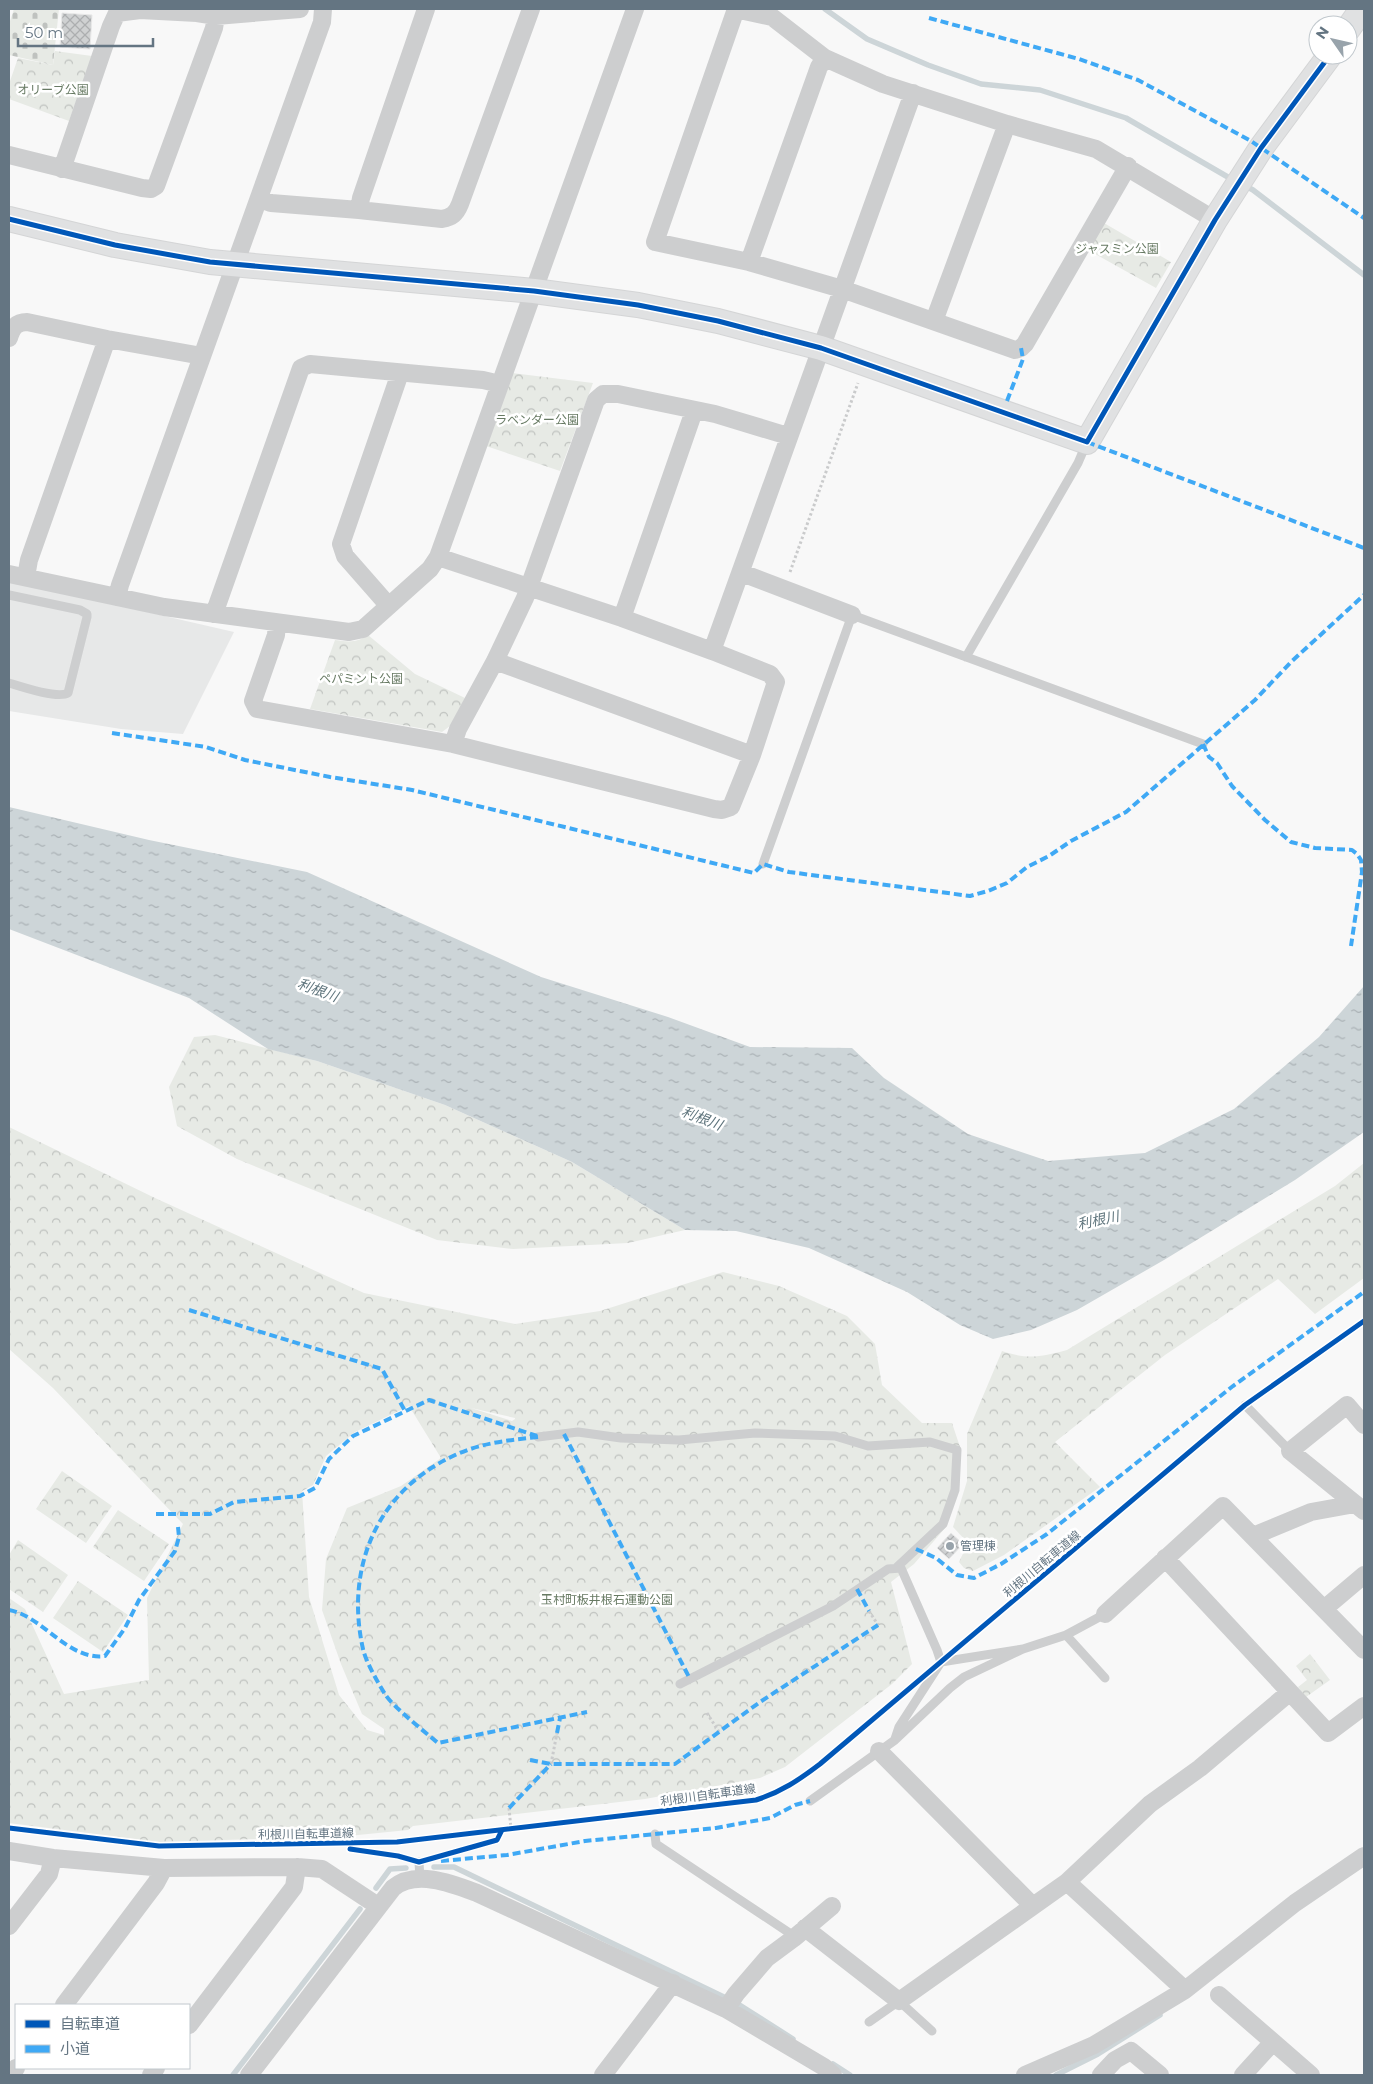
<svg xmlns="http://www.w3.org/2000/svg" width="1373" height="2084" viewBox="0 0 1373 2084" font-family="Montserrat,'Noto Sans JP',sans-serif">
<style>
.built{fill:#e7e8e8}
.forest{fill:url(#forest-crowns);fill-rule:evenodd}
.cemetery{fill:url(#cemetery-stones)}
.water{fill:url(#water-ripples)}
.lines{fill:none;stroke-linecap:round;stroke-linejoin:round}
.stream{stroke:#cdd5d8;stroke-width:5.5}
.building{fill:url(#building-cross-hatch);stroke:#e8e8e8}
.secondary-casing{stroke:#d4d5d6;stroke-width:26}
.path{stroke:#cacbcc;stroke-width:3;stroke-dasharray:2.5 2.5;stroke-linecap:butt}
.lane{stroke:#cdcecf;stroke-width:9}
.street{stroke:#cdcecf;stroke-width:18}
.secondary{stroke:#e0e1e2;stroke-width:24}
.quiet{stroke:#3fa9f5;stroke-width:4;stroke-dasharray:8 4;stroke-linecap:butt}
.cycleway-casing{stroke:#fff;stroke-width:8}
.cycleway{stroke:#0057b8;stroke-width:5}
.poi-dot{fill:#98a3ab;stroke:#fff;stroke-width:2}
.labels{text-anchor:middle;stroke-width:5;stroke-linejoin:round;paint-order:stroke}
.park-label{font-size:12px;fill:#677a63;stroke:#fff}
.poi-label{font-size:12px;fill:#647582;stroke:#fff;text-anchor:start}
.street-label{font-size:12px;fill:#647582;stroke:#fff}
.water-label{font-size:14px;font-style:italic;fill:#5e747c;stroke:#fff}
</style>
<defs>
<pattern id="forest-crowns" width="20" height="18" patternUnits="userSpaceOnUse" patternTransform="scale(1.25)"><rect width="20" height="18" fill="#e7eae5"/><path d="M2 6a3 3 0 1 1 6 0M12 15a3 3 0 1 1 6 0" fill="none" stroke="#bfc2bf"/></pattern>
<pattern id="cemetery-stones" width="16" height="16" patternUnits="userSpaceOnUse" patternTransform="scale(1.25)"><rect width="16" height="16" fill="#e7eae5"/><path d="M2 7V4a2 2 0 0 1 4 0v3zM10 15v-3a2 2 0 0 1 4 0v3z" fill="#bfc2bf"/></pattern>
<pattern id="water-ripples" width="26" height="14" patternUnits="userSpaceOnUse" patternTransform="scale(1.25)"><rect width="26" height="14" fill="#cdd5d8"/><path d="M2 4q2-2 4 0t4 0M15 11q2-2 4 0t4 0" fill="none" stroke="#aab1b5"/></pattern>
<pattern id="building-cross-hatch" width="8" height="8" patternUnits="userSpaceOnUse" patternTransform="scale(1.25)"><rect width="8" height="8" fill="#cfd1d2"/><path d="M0 0l8 8M0 8l8-8" fill="none" stroke="#acaeb0"/></pattern>
</defs>
<rect width="100%" height="100%" fill="#f8f8f8"/>
<!-- built -->
<path class="built" d="M9 582 147 612 234 632 183 734 121 729 9 711Z"/>
<!-- forest -->
<path class="forest" d="M55 51 92 56 69 121 9 99V84L18 58 53 65Z
M1104 223 1171 262 1156 288 1088 250Z
M512 373 593 383 560 471 486 446Z
M368 635 415 674 465 698 450 726 442 732 310 709 335 640C349 642 356 643 368 635Z
M215 1035 317 1061 445 1105 572 1162 685 1230 628 1243 513 1249 437 1240 237 1159 177 1126 169 1087 194 1037Z
M9 1127 155 1198 364 1293 515 1324 600 1311 723 1272 779 1286 847 1316 875 1344 882 1385 922 1423H952L960 1447 959 1488 946 1527 914 1564 891 1582 912 1664 892 1684 785 1767 760 1778 645 1799 413 1826 408 1830 348 1836 160 1842 9 1823V1598L25 1609 64 1694 149 1680 147 1598 183 1524 53 1388 9 1349ZM409 1406 441 1458 401 1486 347 1508 326 1559 322 1610 341 1664 362 1714 384 1729V1735L367 1730 339 1695 309 1597 302 1491 313 1485 326 1456 355 1432ZM471 1408 515 1418V1419L512 1421Z
M1364 1163V1278L1315 1314 1278 1279 1165 1355 1055 1442 1100 1487 1004 1555 973 1571 964 1568 959 1562 968 1543 953 1527 967 1481V1434L1002 1351C1029 1360 1040 1357 1067 1350L1335 1186Z
M62 1471 112 1506 86 1543 36 1509Z
M118 1510 169 1544 144 1581 93 1547Z
M18 1540 68 1575 43 1612 9 1589V1555Z
M78 1581 128 1615 103 1652 53 1618Z
M1310 1654 1330 1680 1306 1697 1298 1687 1307 1680 1296 1666Z"/>
<!-- cemetery -->
<path class="cemetery" d="M14 9H59L53 65 9 55V24Z"/>
<!-- water -->
<path class="water" d="M9 807 149 840 307 872 541 977 668 1017 750 1047 852 1048 884 1078 968 1134 1048 1161 1145 1153 1234 1109 1319 1037 1364 986V1132L1295 1180 1164 1260 1077 1310 1031 1330 993 1339 960 1325 907 1292 809 1248 736 1231 685 1230 572 1162 445 1105 317 1061 268 1049 189 998 9 929Z"/>
<g class="lines">
<!-- stream -->
<path class="stream" d="M825 9 867 39 928 65 981 84 1040 90 1126 118 1233 180
M1244 185 1253 190 1364 275
M434 1867H454L726 1998
M376 1888 390 1869 406 1868
M738 2004 793 2039
M833 2064 850 2075
M233 2075 360 1909
M1056 2075 1098 2054 1160 2015"/>
</g>
<!-- building -->
<path class="building" d="M62 13 92 15 90 49 60 47Z
M951 1533 963 1544 949 1559 937 1548Z"/>
<g class="lines">
<defs>
<path id="secondary" d="M1348 29 1362 9
M9 219 115 245 210 262 534 291 638 305 718 321 821 348 1087 442 1215 220 1261 148 1330 55"/>
</defs>
<!-- secondary casing -->
<use href="#secondary" class="secondary-casing"/>
<!-- path -->
<path class="path" d="M790 572 858 383
M869 1611 878 1625
M707 1713 719 1732
M551 1764 557 1733
M509 1808 511 1829"/>
<!-- lane -->
<path class="lane" d="M9 595 80 610 87 614V617L68 693C58 699 22 687 9 683
M966 657 1078 463 1087 442
M763 864 852 615 1203 744
M1245 1405 1290 1451
M538 1437 578 1432 621 1438 679 1440 755 1433 835 1436 868 1446 930 1442 957 1450 955 1490 943 1524 897 1567
M1066 1635 1105 1678
M680 1684 833 1606 888 1569 901 1568 937 1650 941 1662 1023 1649
M895 1739 899 1727 941 1662
M810 1801 895 1740 950 1688 964 1677 1023 1649 1066 1635 1105 1614
M655 1834 656 1844 788 1932 794 1938
M419 1862 420 1879
M869 2022 899 2001 932 2031"/>
<!-- street -->
<path class="street" d="M735 9 772 17 825 58 883 84 1007 124 1096 149 1215 220
M736 9 655 242 749 262 842 289 1015 350 1021 348 1025 344 1128 166
M9 155 142 188 151 189 156 186 214 28 216 16
M62 169 111 26 117 13 140 10 197 13 216 16 300 9
M260 199 271 203 359 210 442 219C452 217 456 214 460 204L531 9
M359 210 361 198 426 9
M749 262 819 67 825 58
M934 321 1007 124
M9 338C12 328 16 322 27 322L107 339 202 356
M742 573 852 615
M9 574 164 607 349 632 363 629 430 569 438 557 635 9
M26 577 29 560 107 339
M117 597 120 585C187 397 256 210 322 22L323 9
M388 605 345 556 341 544 400 373
M214 614 301 368 310 364 483 380 500 384
M622 618 694 411
M277 623 276 635 253 701 257 709 453 744 714 809 722 810 731 807 752 755 776 682 770 674 712 651 622 618 438 557
M712 651 913 93
M495 661 752 755
M453 744 458 729 495 661 525 598 596 400 603 394H618L715 414 788 436
M1364 1425 1347 1405 1290 1451 1364 1511
M1253 1536 1311 1512 1355 1504
M1165 1558 1328 1733 1364 1706
M1325 1608 1364 1575
M1105 1614 1223 1506 1364 1650
M879 1751 1033 1906
M9 1851 53 1858 164 1868 297 1867 322 1869 378 1906
M1067 1882 1150 1804 1200 1768 1290 1692
M9 1926 49 1874 53 1858
M805 1928 899 2001 1067 1882 1185 1990
M1219 1995 1311 2075
M64 2005 156 1883 164 1868
M726 2009 736 1994 767 1958 794 1938 832 1906
M189 2025 294 1887 297 1867
M11 2075 16 2068
M151 2075 156 2068
M249 2075 393 1888C416 1869 453 1884 477 1893L726 2009 824 2067 833 2075
M603 2075 673 1983
M1025 2075 1094 2045 1185 1990 1295 1903 1364 1856
M1101 2075 1115 2060 1131 2051 1160 2075
M1243 2075 1273 2042"/>
<!-- secondary -->
<use href="#secondary" class="secondary"/>
<!-- quiet -->
<path class="quiet" d="M929 18 1079 59 1138 80 1251 141 1364 218
M1007 401 1023 359 1021 348
M1087 442 1364 548
M112 733 206 747 245 760 330 777 412 790 754 873 763 864 789 872 970 896 988 891 1007 883 1027 867 1049 856 1071 841 1126 812 1255 700 1291 662 1364 595
M1203 744 1209 757 1217 763 1232 786 1265 820 1291 842 1315 848 1352 850 1357 854 1361 860 1362 872 1351 946
M189 1310 382 1369 405 1411
M564 1434 690 1679
M538 1437C509 1440 480 1443 453 1456 376 1492 345 1569 363 1649 366 1662 378 1683 385 1694 392 1706 425 1732 438 1743L587 1712
M156 1514H210L234 1502 300 1496 315 1488 329 1459 353 1436 429 1400 537 1436
M916 1549 936 1558 957 1575 974 1578 1001 1564 1047 1534 1233 1386 1364 1292
M857 1589 869 1611
M9 1610C43 1616 68 1661 105 1656L125 1628 139 1600 175 1551 179 1537 178 1527
M557 1733 560 1718
M530 1760 551 1764H675L760 1702 878 1625
M509 1808 551 1764
M441 1861 507 1855 585 1841 716 1828 770 1818 795 1805 810 1801"/>
<defs>
<path id="cycleway" d="M9 219 115 245 210 262 534 291 638 305 718 321 821 348 1087 442 1215 220 1261 148 1330 55
M9 1828 159 1846 397 1842 756 1800C781 1792 799 1780 820 1764L1245 1405 1364 1321
M350 1849 398 1856 419 1862 497 1840 502 1830"/>
</defs>
<!-- cycleway casing -->
<use href="#cycleway" class="cycleway-casing"/>
<!-- cycleway -->
<use href="#cycleway" class="cycleway"/>
</g>
<!-- markers -->
<circle class="poi-dot" cx="950" cy="1546" r="5"/>
<g class="labels">
<!-- park labels -->
<g class="park-label">
<text x="53" y="94">オリーブ公園</text>
<text x="1117" y="253">ジャスミン公園</text>
<text x="537" y="424">ラベンダー公園</text>
<text x="361" y="683">ペパミント公園</text>
<text x="607" y="1604">玉村町板井根石運動公園</text>
</g>
<!-- poi labels -->
<g class="poi-label">
<text x="960" y="1550">管理棟</text>
</g>
<!-- street labels -->
<g class="street-label">
<text transform="translate(1042 1564) rotate(-40)" y="4">利根川自転車道線</text>
<text transform="translate(708 1795) rotate(-8)" y="4">利根川自転車道線</text>
<text transform="translate(306 1834) rotate(-1)" y="4">利根川自転車道線</text>
</g>
<!-- water labels -->
<g class="water-label">
<text transform="translate(318 990) rotate(20)" y="5">利根川</text>
<text transform="translate(702 1118) rotate(21)" y="5">利根川</text>
<text transform="translate(1098 1220) rotate(-12)" y="5">利根川</text>
</g>
</g>
<!-- border -->
<rect width="1373" height="2084" fill="none" stroke="#647582" stroke-width="20"/>
<!-- legend -->
<rect x="15" y="2004" width="175" height="65" fill="#ffffff" stroke="#c1c8cd"/>
<rect x="25" y="2020" width="25" height="8" fill="#0057b8" stroke="#c1c8cd"/>
<text x="60" y="2029" font-size="15" fill="#647582">自転車道</text>
<rect x="25" y="2045" width="25" height="8" fill="#3fa9f5" stroke="#c1c8cd"/>
<text x="60" y="2054" font-size="15" fill="#647582">小道</text>
<!-- north arrow -->
<g transform="translate(1333 40) rotate(304)"><circle r="24" fill="#ffffff" stroke="#c1c8cd"/>
<path d="M0-4L9 19L0 12L-9 19Z" fill="#98a3ab"/>
<text y="-8" font-size="14" font-weight="bold" text-anchor="middle" fill="#647582">N</text>
</g>
<!-- scale -->
<path d="M18 38v8h135v-8" fill="none" stroke="#647582" stroke-width="2.5"/>
<text x="25" y="38" font-size="15" fill="#647582" stroke="#ffffff" stroke-width="4" paint-order="stroke">50 m</text>
</svg>
